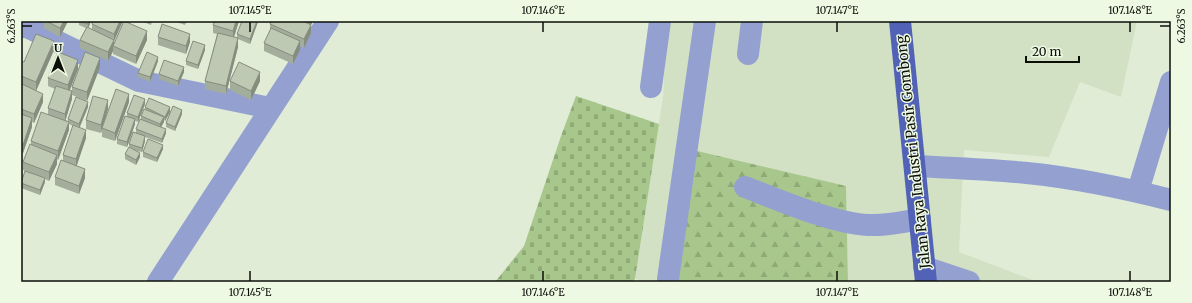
<svg xmlns="http://www.w3.org/2000/svg" width="1192" height="303" viewBox="0 0 1192 303" font-family="Merriweather,serif">
<style>
.built{fill:#d2e1c4}
.forest{fill:url(#forest-firs)}
.cemetery{fill:url(#cemetery-stones)}
.lines{fill:none;stroke-linecap:round;stroke-linejoin:round}
.minor{stroke:#94a1d0;stroke-width:22}
.major{stroke:#5263b7;stroke-width:22}
.wall{fill:#a3ad9b}
.shaded-wall{fill:#858d7e}
.building{fill:#bec9b4;stroke:#858d7e}
.ticks{fill:none;stroke:#0b0f08;stroke-width:1.5}
.labels{text-anchor:middle;stroke-width:3;stroke-linejoin:round;paint-order:stroke}
.street-label{font-size:14px;fill:#0b0f08;stroke:#eef9e3}
.neatline{fill:none;stroke:#0b0f08;stroke-width:1.5}
.ticks-label{font-size:10px;text-anchor:middle;fill:#0b0f08}
</style>
<defs>
<pattern id="forest-firs" width="22" height="20" patternUnits="userSpaceOnUse"><rect width="22" height="20" fill="#a8c78c"/><path d="M5 1l3.5 6h-7zM16 11l3.5 6h-7z" fill="#8faa77"/></pattern>
<pattern id="cemetery-stones" width="16" height="16" patternUnits="userSpaceOnUse"><rect width="16" height="16" fill="#a8c78c"/><path d="M2 7V4a2 2 0 0 1 4 0v3zM10 15v-3a2 2 0 0 1 4 0v3z" fill="#8faa77"/></pattern>
</defs>
<rect width="100%" height="100%" fill="#e0ecd6"/>
<!-- built -->
<path class="built" d="M667 21H1137L1121 97 1080 82 1049 157 964 150 959 252 1038 282H848L846 186 669 282H645L635 279 663 97Z"/>
<!-- forest -->
<path class="forest" d="M693 150 846 186 848 282H669Z"/>
<!-- cemetery -->
<path class="cemetery" d="M576 96 659 124 635 279 632 282H495L524 246 561 136Z"/>
<g class="lines">
<!-- minor -->
<path class="minor" d="M21 27H27L139 81 270 108
M748 54 752 21
M651 87 660 21
M915 166C952 168 990 169 1027 173 1076 178 1124 188 1171 200
M745 187C779 200 832 223 868 225 885 226 903 222 920 219
M1138 191 1171 82
M924 267 969 282
M668 279 705 21
M158 282 328 21"/>
<!-- major -->
<path class="major" d="M900 21 926 282"/>
</g>
<!-- wall -->
<path class="wall" d="M44 21H68L60 37 44 28Z
M79 21H91L88 28 92 29V24L123 21 114 41V43L147 40 136 64 113 54V51L108 61 80 48V40L86 28 79 25Z
M141 21H152L151 25Z
M174 21H187L185 25Z
M215 21H239L234 37 237 38V34L258 21 250 44 238 39V47L226 94 205 89V81L217 34 213 33V25Z
M271 21H313L311 25V33L304 48 300 46V50L293 64 264 51V43L270 31V24Z
M158 37 190 42 186 54 158 45Z
M54 50 36 91 43 102 34 123 32 122V127L23 153 21 152V86L22 85 21 84V61L24 62Z
M205 50 198 69 186 65V61Z
M158 61 150 82 138 77V73Z
M100 67 87 101 72 95V99L65 120 68 121V119L88 107 80 127 86 138 76 166 85 178 79 194 55 185V177L63 161V155L73 126 69 124V130L58 160 57 159V164L49 181 45 179V182L40 195 21 188V183L25 171 23 170V162L31 145V141L48 114V108L55 89 48 86V78L78 69 70 90 72 91V87Z
M184 72 178 86 159 79V74Z
M230 81H260L251 100 230 90Z
M129 102 115 141 102 137V130L101 133 86 129V120L108 109 106 115Z
M145 104 138 122 135 121V124L127 147 117 144V139L127 117V113Z
M145 107 170 112 165 121 164 120 161 127 166 133 162 143 145 137V141L142 152 136 151 140 157 136 165 125 159V154L129 147V144L136 133V129L141 119V116L145 109Z
M182 114 175 131 166 127V123Z
M163 149 157 162 143 157V152Z"/>
<!-- shaded-wall -->
<path class="shaded-wall" d="M64 21H68L60 37V28Z
M89 21H91L88 29V24Z
M120 21H123L114 41V47L113 46V51L108 61V52L114 41V34Z
M236 21H239L233 40V31Z
M257 21H258V22L250 44V39Z
M309 21H313L311 25V33L304 48V39L309 27Z
M147 31V40L136 64V56Z
M190 34V42L186 54V46Z
M238 38V47L226 94V86Z
M54 41V50L36 91V82Z
M300 41V50L293 64V56Z
M205 45V50L198 69V65Z
M158 57V61L150 82V77Z
M100 58V67L87 101V92Z
M78 60V69L68 94V85Z
M184 67V72L178 86V81Z
M260 72V81L251 100V91Z
M72 91V99L65 122V114Z
M43 94V102L34 123V114Z
M129 94V102L115 141V133Z
M145 99V104L138 122V117Z
M108 100V109L102 128 101 133V125Z
M88 102V107L79 128V124Z
M170 107V112L165 121V117Z
M182 110V114L175 131V127Z
M164 117V122L160 129V124Z
M32 118V127L23 153V145Z
M135 119V124L127 147V142Z
M69 122V130L58 160V151Z
M166 129V133L162 143V139Z
M86 130V138L76 168V159Z
M145 136V141L142 152V148Z
M163 145V149L157 162V158Z
M140 153V157L136 165V160Z
M57 155V164L49 181V172Z
M85 169V178L79 194V186Z
M45 178V182L40 195V190Z"/>
<!-- building -->
<path class="building" d="M46 21H64L60 28Z
M80 21H89L88 24Z
M93 21H120L114 34 92 24Z
M124 21 147 31 136 56 113 46Z
M215 21H236L233 31 213 25Z
M242 21H257L250 39 237 34Z
M271 21H303L311 25 304 39 270 24Z
M162 24 190 34 186 46 158 37Z
M87 27 114 40 108 52 80 40Z
M271 28 300 41 293 56 264 43Z
M218 33 238 38 226 86 205 81Z
M36 34 54 41 36 82 21 76V61L24 62Z
M193 41 205 45 198 65 186 61Z
M58 52 78 60 68 85 48 78Z
M85 52 100 58 87 92 72 87Z
M147 52 158 57 150 77 138 73Z
M164 60 184 67 178 81 159 74Z
M239 62 260 72 251 91 230 81Z
M22 84 43 94 34 114 21 109V86Z
M56 86 72 91 65 114 48 108Z
M116 89 129 94 115 133 102 128Z
M134 95 145 99 138 117 127 113Z
M93 96 108 100 101 125 86 120Z
M76 97 88 102 79 124 68 119Z
M149 98 170 107 165 117 145 107Z
M173 106 182 110 175 127 166 123Z
M144 109 164 117 160 124 141 116Z
M41 112 69 122 58 151 31 141Z
M21 114 32 118 23 145 21 144Z
M125 116 135 119 127 142 117 139Z
M140 119 166 129 162 139 136 129Z
M73 125 86 130 76 159 63 155Z
M133 132 145 136 142 148 129 144Z
M148 139 163 145 157 158 143 152Z
M30 144 57 155 49 172 23 162Z
M129 147 140 153 136 160 125 154Z
M61 160 85 169 79 186 55 177Z
M25 171 45 178 40 190 21 183Z"/>
<!-- ticks -->
<path class="ticks" d="M250 22V32M543 22V32M837 22V32M1130 22V32M22 26H32M1160 26H1170M250 271V281M543 271V281M837 271V281M1130 271V281"/>
<g class="labels">
<!-- street labels -->
<g class="street-label">
<text transform="translate(913 152) rotate(-96)" y="5">Jalan Raya Industri Pasir Gombong</text>
</g>
</g>
<!-- border -->
<rect width="1192" height="303" fill="none" stroke="#eef9e3" stroke-width="44"/>
<!-- north arrow -->
<g transform="translate(58 58)" stroke="#eef9e3" stroke-width="3" paint-order="stroke">
<path d="M0-3L7 15L0 10L-7 15Z" fill="#0b0f08"/>
<text y="-6" font-size="11" font-weight="bold" text-anchor="middle" fill="#0b0f08">U</text>
</g>
<!-- scale -->
<path d="M1026 56v6h53v-6" fill="none" stroke="#0b0f08" stroke-width="2"/>
<text x="1032" y="56" font-size="12" fill="#0b0f08" stroke="#eef9e3" stroke-width="3" paint-order="stroke">20 m</text>
<rect x="22" y="22" width="1148" height="259" class="neatline"/>
<g class="ticks-label">
<text x="250" y="14">107.145°E</text>
<text x="543" y="14">107.146°E</text>
<text x="837" y="14">107.147°E</text>
<text x="1130" y="14">107.148°E</text>
<text transform="translate(11 26) rotate(-90)" y="4">6.263°S</text>
<text transform="translate(1181 26) rotate(-90)" y="4">6.263°S</text>
<text x="250" y="296">107.145°E</text>
<text x="543" y="296">107.146°E</text>
<text x="837" y="296">107.147°E</text>
<text x="1130" y="296">107.148°E</text>
</g>
</svg>
